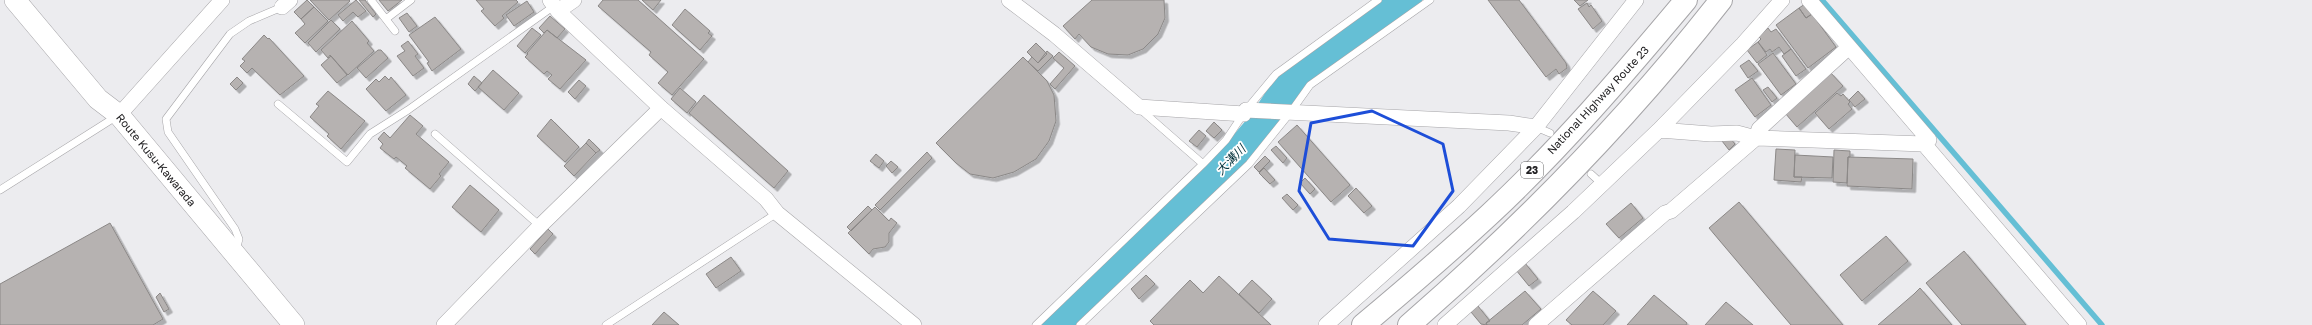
<svg xmlns="http://www.w3.org/2000/svg" width="2312" height="325" viewBox="0 0 2312 325" font-family="'Golos Text','Noto Sans JP',sans-serif">
<style>
.lines{fill:none;stroke-linecap:round;stroke-linejoin:round}
.stream{stroke:#65bfd5;stroke-width:5.5}
.river{stroke:#65bfd5;stroke-width:32}
.building{fill:#b6b2b1;stroke:#8b8887;filter:url(#shadow)}
.lane-casing{stroke:#a6a5a8;stroke-width:8}
.street-casing{stroke:#a6a5a8;stroke-width:16}
.secondary-casing{stroke:#a6a5a8;stroke-width:22}
.highway-casing{stroke:#a6a5a8;stroke-width:24}
.lane{stroke:#fff;stroke-width:7}
.street{stroke:#fff;stroke-width:15}
.secondary{stroke:#fff;stroke-width:21}
.highway{stroke:#fff;stroke-width:22}
.marked{fill:none;stroke:#1d4ed8;stroke-width:3;stroke-linejoin:round}
.labels{text-anchor:middle;stroke-width:3.5;stroke-linejoin:round;paint-order:stroke}
.shield{fill:#fff;stroke:#646465;stroke-width:1}
.shield-label{font-size:10px;font-weight:bold;fill:#222123}
.street-label{font-size:11px;fill:#222123;stroke:#fff}
.water-label{font-size:12px;font-style:italic;fill:#04313b;stroke:#fff}
</style>
<defs>
<filter id="shadow"><feDropShadow dx="3.5" dy="3.5" stdDeviation="0" flood-color="#0004"/></filter>
</defs>
<rect width="100%" height="100%" fill="#ececef"/>
<g class="lines">
<!-- stream -->
<path class="stream" d="M1822 0 2102 325"/>
<!-- river -->
<path class="river" d="M1057 325 1235 158 1264 124 1288 87 1309 69 1406 0"/>
</g>
<!-- building -->
<path class="building" d="M307 0 314 7 301 19 294 12Z
M310 0H349L350 1 329 20Z
M356 0 366 11 358 17 353 12 343 21 338 15Z
M359 0H365L376 14 373 17Z
M379 0H402L388 11Z
M476 0H516L518 2 502 16 504 18 495 26 481 11 484 9Z
M603 0H638L704 59 672 95 658 83 668 72 649 55 651 52 598 6Z
M642 0H661L653 10Z
M1092 0H1164L1165 18 1158 34 1143 49 1128 55 1108 54 1091 47 1079 34 1075 39 1063 26Z
M1488 0H1519L1566 63 1567 68 1559 74 1556 69 1546 77Z
M1574 0H1588L1580 6Z
M527 1 534 12 514 26 506 15Z
M1587 3 1589 7 1591 5 1602 21 1593 29 1578 9Z
M1805 4 1812 14 1806 18 1799 8Z
M314 7 328 21 305 43 295 33 305 24 301 19Z
M1799 8 1806 18 1812 14 1836 47 1808 68 1776 25Z
M685 9 710 31 708 33 712 36 700 50 672 25Z
M407 13 417 26 409 32 399 18Z
M550 16 565 29 557 38 547 30 544 33 539 28Z
M435 17 461 49 432 71 427 63 429 62 409 35Z
M331 20 340 29 316 52 308 43Z
M352 21 369 41 367 43 374 51 348 75 330 55 328 58 321 50Z
M532 28 541 35 525 53 517 46Z
M1768 28 1771 32 1776 29 1791 49 1784 54 1779 47 1772 52 1770 49 1766 52 1758 42 1761 39 1759 37Z
M547 30 586 60 560 89 548 79 552 75 547 71 544 74 525 57 528 54 527 53Z
M264 35 268 39 269 38 304 76 280 95 252 68 247 73 240 66 245 61 242 59Z
M408 41 418 54 415 56 424 68 413 76 397 56 405 51 401 46Z
M1758 42 1767 55 1757 63 1747 50Z
M1036 43 1047 54 1038 63 1027 52Z
M1791 49 1806 69 1796 76 1782 56Z
M378 50H381L388 58 366 78 357 68Z
M1047 51 1053 56 1038 71 1028 62 1032 57 1038 63Z
M1059 52 1075 66 1055 89 1050 84 1064 68 1053 58Z
M1773 53 1796 84 1781 95 1758 64Z
M331 56 347 75 337 83 321 65Z
M1023 57 1047 81 1054 95 1056 121 1049 141 1036 159 1014 172 993 178 970 174 956 163 936 143Z
M1749 60 1758 71 1748 78 1740 66Z
M493 70 519 93 504 110 478 87Z
M1830 72 1843 86 1797 127 1785 113Z
M385 76 389 80 391 77 406 95 386 111 366 89 376 79 379 82Z
M474 76 482 83 475 91 468 84Z
M237 77 243 83 236 90 230 84Z
M1752 78 1771 105 1755 117 1735 90Z
M579 80 586 86 575 99 568 92Z
M1768 87 1777 98 1772 102 1763 90Z
M680 88 696 102 687 113 671 99Z
M328 91 365 121 341 149 327 136 329 134 310 117 319 106 316 104Z
M1858 91 1865 99 1855 107 1849 100Z
M1837 93 1841 96 1843 94 1850 102 1848 104 1852 109 1829 129 1815 113Z
M704 95 788 171 774 188 689 113Z
M410 115 423 126 416 134 449 162 439 174 441 176 430 189 405 168 407 166 396 157 394 159 380 148 383 144 378 139 384 132 390 138Z
M551 119 579 147 565 162 537 136Z
M1214 122 1222 130 1214 138 1206 131Z
M1297 125 1350 185 1331 202 1278 142Z
M1199 130 1206 136 1197 147 1189 141Z
M1730 138 1735 144 1729 150 1722 141Z
M589 139 600 150 596 153 586 143Z
M586 143 596 153 574 176 564 166Z
M1276 146 1287 158 1283 163 1271 150Z
M1776 149 1795 150 1794 177H1802L1801 182 1774 180Z
M1834 150 1850 151V157H1848L1847 183 1833 182Z
M927 152 932 158 880 210 875 205Z
M876 154 884 161 879 168 870 161Z
M1795 155 1833 157 1832 178 1794 177Z
M1265 156 1270 161 1259 172 1254 167Z
M1848 157 1913 159 1912 189 1847 186Z
M891 161 898 167 892 173 886 166Z
M1264 168 1275 180 1270 184 1259 173Z
M1305 178 1315 189 1310 194 1300 183Z
M470 185 499 210 481 232 452 207Z
M1356 188 1372 206 1364 213 1348 196Z
M1287 194 1298 205 1293 210 1282 198Z
M1739 202 1843 325H1791L1709 228Z
M1631 203 1643 218 1619 238 1606 224Z
M868 206 872 210 851 231 847 227Z
M875 207 889 221 891 218 897 223 889 233V242L885 247 873 249 869 254 848 233Z
M110 223 163 319 153 325H0V284Z
M548 229 553 234 535 254 530 249Z
M1886 236 1908 261 1862 301 1840 275Z
M1964 251 2026 325H1962L1926 283Z
M731 257 741 271 716 288 706 274Z
M1525 263 1538 279 1529 286 1516 270Z
M1146 275 1155 284 1139 299 1131 289Z
M1219 276 1271 325H1154L1150 321 1190 280 1203 293Z
M1252 280 1272 299 1259 313 1239 294Z
M1920 288 1952 325H1878L1914 294Z
M1525 291 1541 309 1522 325H1487L1486 323Z
M1593 291 1616 311 1603 325H1572L1566 320Z
M160 293 169 309 164 312 156 297Z
M1654 295 1687 323 1686 325H1627Z
M1726 302 1753 325H1705Z
M1478 306 1490 321 1486 323 1487 325 1481 324 1471 312Z
M664 312 672 319 679 325H652Z"/>
<g class="lines">
<defs>
<path id="lane" d="M371 0 395 31
M386 19 411 0
M278 104 347 162 370 134 408 110 554 6
M1140 109 1203 164
M1536 127 1550 133
M435 134 540 226
M1591 174 1602 184
M0 190 117 116
M236 250 239 239 235 229 168 132 166 119 230 34 249 21 282 7
M606 325 777 213
M1036 325 1203 164 1226 140 1246 110 1276 74 1378 0
M1080 325 1249 164 1290 113 1310 85 1430 0"/>
<path id="street" d="M550 0 558 11 661 108 766 199 777 213 914 325
M1009 0 1054 34 1139 107 1244 114
M282 7 290 0
M558 11 574 0
M1246 110 1509 123 1536 127
M119 115 222 0
M1659 130 1711 134 1737 133 1756 138 1759 129 1849 47
M1924 144 2079 325
M444 325 540 226 661 108
M1326 325 1459 206 1536 127 1636 0
M1445 325 1573 212 1659 130 1743 44 1782 0
M1536 325 1665 213 1671 211 1756 138 1924 144 1929 140 1809 0"/>
<path id="secondary" d="M15 0 98 99 119 115 294 325"/>
<path id="highway" d="M1363 325C1406 289 1448 253 1489 215 1560 149 1624 74 1686 0
M1409 325C1523 226 1628 119 1721 0"/>
</defs>
<!-- lane casing -->
<use href="#lane" class="lane-casing"/>
<!-- street casing -->
<use href="#street" class="street-casing"/>
<!-- secondary casing -->
<use href="#secondary" class="secondary-casing"/>
<!-- highway casing -->
<use href="#highway" class="highway-casing"/>
<!-- lane -->
<use href="#lane" class="lane"/>
<!-- street -->
<use href="#street" class="street"/>
<!-- secondary -->
<use href="#secondary" class="secondary"/>
<!-- highway -->
<use href="#highway" class="highway"/>
</g>
<!-- marked area -->
<path class="marked" d="M1372 111 1443 144 1453 191 1413 246 1329 239 1299 191 1311 123Z"/>
<g class="labels">
<!-- shield labels -->
<rect class="shield" x="1521" y="162" width="22" height="16" rx="3"/>
<g class="shield-label">
<text x="1532" y="174">23</text>
</g>
<!-- street labels -->
<g class="street-label">
<text transform="translate(1598 100) rotate(-47)" y="4">National Highway Route 23</text>
<text transform="translate(156 160) rotate(50)" y="4">Route Kusu-Kawarada</text>
</g>
<!-- water labels -->
<g class="water-label">
<text transform="translate(1231 160) rotate(-46)" y="4">大溝川</text>
</g>
</g>
</svg>
